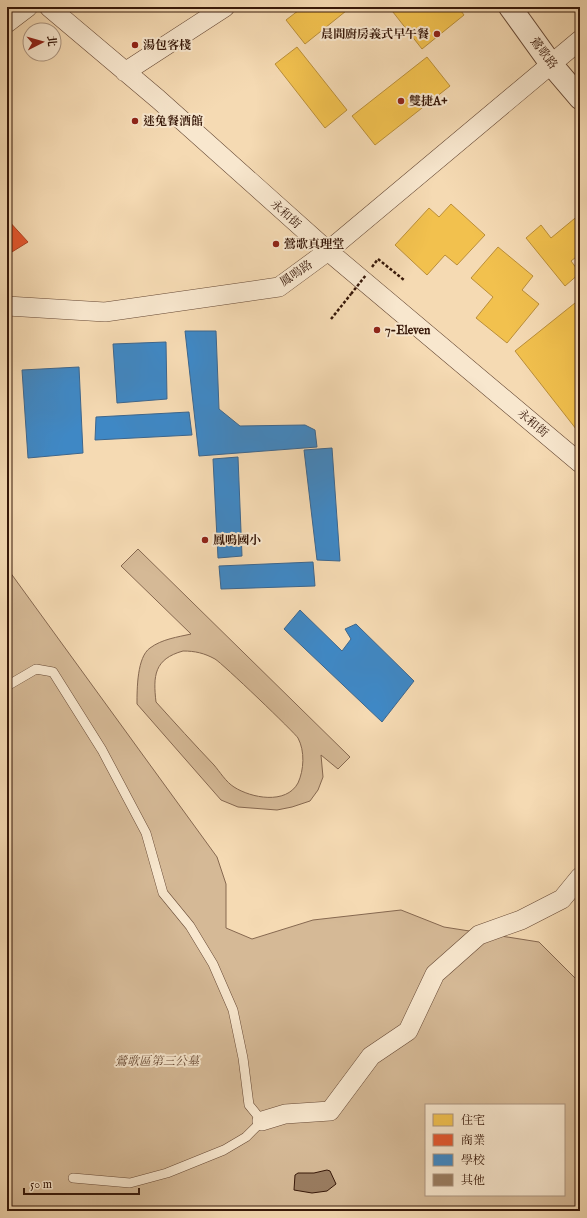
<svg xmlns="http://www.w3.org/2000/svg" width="587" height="1218" viewBox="0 0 587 1218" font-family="'IM FELL English','Noto Serif TC',serif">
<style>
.green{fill:#d5b996;stroke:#866850;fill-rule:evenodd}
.homes{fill:#f2c14e;stroke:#ba8e39}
.shops{fill:#e4572e;stroke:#b04423}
.schools{fill:#3f88c5;stroke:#3d668d}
.building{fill:#9a7d61;stroke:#371809}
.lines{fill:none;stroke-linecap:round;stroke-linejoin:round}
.service-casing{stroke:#664834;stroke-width:10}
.minor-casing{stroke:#664834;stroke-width:20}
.tertiary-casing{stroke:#664834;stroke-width:24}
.path{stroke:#371809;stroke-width:2.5;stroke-dasharray:3 2;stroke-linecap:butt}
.service{stroke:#f8e7ce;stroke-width:9}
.minor{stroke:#f8e7ce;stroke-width:19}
.tertiary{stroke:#f8e7ce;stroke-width:22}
.path-bridge{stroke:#371809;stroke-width:2.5;stroke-dasharray:3 2;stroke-linecap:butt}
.poi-dot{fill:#8f2418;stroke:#f8e7ce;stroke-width:1.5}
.labels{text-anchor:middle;stroke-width:4;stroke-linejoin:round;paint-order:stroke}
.poi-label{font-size:12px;font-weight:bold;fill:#371809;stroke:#f8e7ce;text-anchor:start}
.street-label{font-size:12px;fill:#371809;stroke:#f8e7ce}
.park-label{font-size:12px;font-style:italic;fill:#664833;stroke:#f8e7ce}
</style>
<rect width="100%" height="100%" fill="#f5dab3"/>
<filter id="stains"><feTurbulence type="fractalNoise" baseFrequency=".005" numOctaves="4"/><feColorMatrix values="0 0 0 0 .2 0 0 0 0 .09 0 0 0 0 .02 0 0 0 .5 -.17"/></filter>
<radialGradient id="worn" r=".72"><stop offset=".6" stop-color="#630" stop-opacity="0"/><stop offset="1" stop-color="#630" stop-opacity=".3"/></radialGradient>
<!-- green -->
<path class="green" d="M138 549 350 757 338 769 321 755 323 777 318 790 310 801 292 807 277 810 238 807 221 800 137 704C137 689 137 657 150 648 162 639 178 637 191 634L121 566ZM183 651C195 651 204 653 215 659 222 663 295 733 298 738 305 751 304 770 298 783 286 805 251 798 234 787 226 782 220 772 214 765 194 744 175 723 156 702 153 676 154 659 183 651Z
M7 568 217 857 226 884V928L252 939 313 920 401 910 444 927 539 942 580 983V1211H7ZM426 1105H564V1195H426Z"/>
<!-- homes -->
<path class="homes" d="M303 7H351L305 44 286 20Z
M389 7H458L464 15 422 49Z
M297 47 347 110 325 128 275 64Z
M427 57 450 86 375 145 352 116Z
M451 204 485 235 457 265 445 255 427 275 395 245 429 208 439 217Z
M580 214V254L571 261 580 273 565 286 526 238 541 225 551 238Z
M498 247 533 276 522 290 539 304 507 343 476 318 493 297 471 278Z
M580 299V434L515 351Z"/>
<!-- shops -->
<path class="shops" d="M7 219 28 242 7 255Z"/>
<!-- schools -->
<path class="schools" d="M185 331H216L219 409 240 426 305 425 315 430 317 447 199 456Z
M166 342 167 399 117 403 113 344Z
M79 367 83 453 28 458 22 370Z
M189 412 192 435 95 440 96 417Z
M332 448 340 561 317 560 304 450Z
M238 457 242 556 218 558 213 459Z
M313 562 315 586 221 589 219 566Z
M300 610 342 651 351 639 345 629 356 624 414 681 382 722 284 629Z"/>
<!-- building -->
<path class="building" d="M327 1170 330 1171 336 1184 327 1191 312 1193 294 1190 295 1175 298 1173H314Z"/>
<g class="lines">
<defs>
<path id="service" d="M7 686 36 669 53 672 102 750 146 833 163 893 190 926 213 964 233 1010 243 1058 249 1105 262 1121 246 1137 224 1150 167 1173 130 1183 73 1178"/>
<path id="minor" d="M49 7 158 99 328 251 580 463
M7 23 28 7
M125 72 225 7
M7 306 105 312 279 287 328 251 580 40
M262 1121 285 1114 330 1111 371 1056 408 1031 435 974 479 935 521 920 562 899 580 877"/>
<path id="tertiary" d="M510 7 551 64 580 98"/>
</defs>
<!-- service casing -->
<use href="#service" class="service-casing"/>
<!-- minor casing -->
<use href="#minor" class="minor-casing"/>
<!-- tertiary casing -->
<use href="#tertiary" class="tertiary-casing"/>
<!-- path -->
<path class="path" d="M372 267 378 259 404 280
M331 319 351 294"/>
<!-- service -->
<use href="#service" class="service"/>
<!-- minor -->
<use href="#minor" class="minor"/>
<!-- tertiary -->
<use href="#tertiary" class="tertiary"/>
<!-- path-bridge -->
<path class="path-bridge" d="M351 294 366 275"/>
</g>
<!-- markers -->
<g class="poi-dot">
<circle cx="437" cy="34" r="4"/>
<circle cx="135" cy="45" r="4"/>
<circle cx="401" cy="101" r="4"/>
<circle cx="135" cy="121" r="4"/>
<circle cx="276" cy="244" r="4"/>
<circle cx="377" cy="330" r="4"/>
<circle cx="205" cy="540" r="4"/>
</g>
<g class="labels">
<!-- poi labels -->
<g class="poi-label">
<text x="429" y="38" text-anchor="end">晨間廚房義式早午餐</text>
<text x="143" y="49">湯包客棧</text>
<text x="409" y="105">雙捷A+</text>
<text x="143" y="125">迷兔餐酒館</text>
<text x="284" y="248">鶯歌真理堂</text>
<text x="385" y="334">7-Eleven</text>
<text x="213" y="544">鳳鳴國小</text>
</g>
<!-- street labels -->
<g class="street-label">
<text transform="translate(544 53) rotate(53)" y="4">鶯歌路</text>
<text transform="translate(286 214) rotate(42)" y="4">永和街</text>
<text transform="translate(296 273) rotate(-34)" y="4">鳳鳴路</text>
<text transform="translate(533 423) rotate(40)" y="4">永和街</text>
</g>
<!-- park labels -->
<g class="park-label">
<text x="157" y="1065">鶯歌區第三公墓</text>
</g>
</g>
<!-- margin -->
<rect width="587" height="1218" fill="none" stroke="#f5dab3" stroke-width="24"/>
<rect x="8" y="8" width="571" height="1202" fill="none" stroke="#371809" stroke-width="2"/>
<rect x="12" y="12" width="563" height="1194" fill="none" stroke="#371809"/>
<!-- legend -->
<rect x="425" y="1104" width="140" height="92" fill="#f8e7ce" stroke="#ab947f"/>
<rect x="433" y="1114" width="20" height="12" fill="#f2c14e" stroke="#ab947f"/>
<text x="461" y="1124" font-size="12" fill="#371809">住宅</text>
<rect x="433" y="1134" width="20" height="12" fill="#e4572e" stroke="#ab947f"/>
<text x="461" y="1144" font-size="12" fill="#371809">商業</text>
<rect x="433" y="1154" width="20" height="12" fill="#3f88c5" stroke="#ab947f"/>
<text x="461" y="1164" font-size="12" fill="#371809">學校</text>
<rect x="433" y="1174" width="20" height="12" fill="#9a7d61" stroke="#ab947f"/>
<text x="461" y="1184" font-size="12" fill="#371809">其他</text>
<!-- north arrow -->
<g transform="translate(42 42) rotate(84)"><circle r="19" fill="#f8e7ce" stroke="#ab947f"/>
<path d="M0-3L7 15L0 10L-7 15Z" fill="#8f2418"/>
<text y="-6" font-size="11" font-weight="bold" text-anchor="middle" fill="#371809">北</text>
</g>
<!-- scale -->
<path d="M24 1188v6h115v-6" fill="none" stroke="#371809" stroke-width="2"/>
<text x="30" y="1188" font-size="12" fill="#371809" stroke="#f8e7ce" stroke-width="3" paint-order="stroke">50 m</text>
<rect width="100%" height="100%" filter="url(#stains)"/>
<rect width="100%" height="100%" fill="url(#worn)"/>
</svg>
